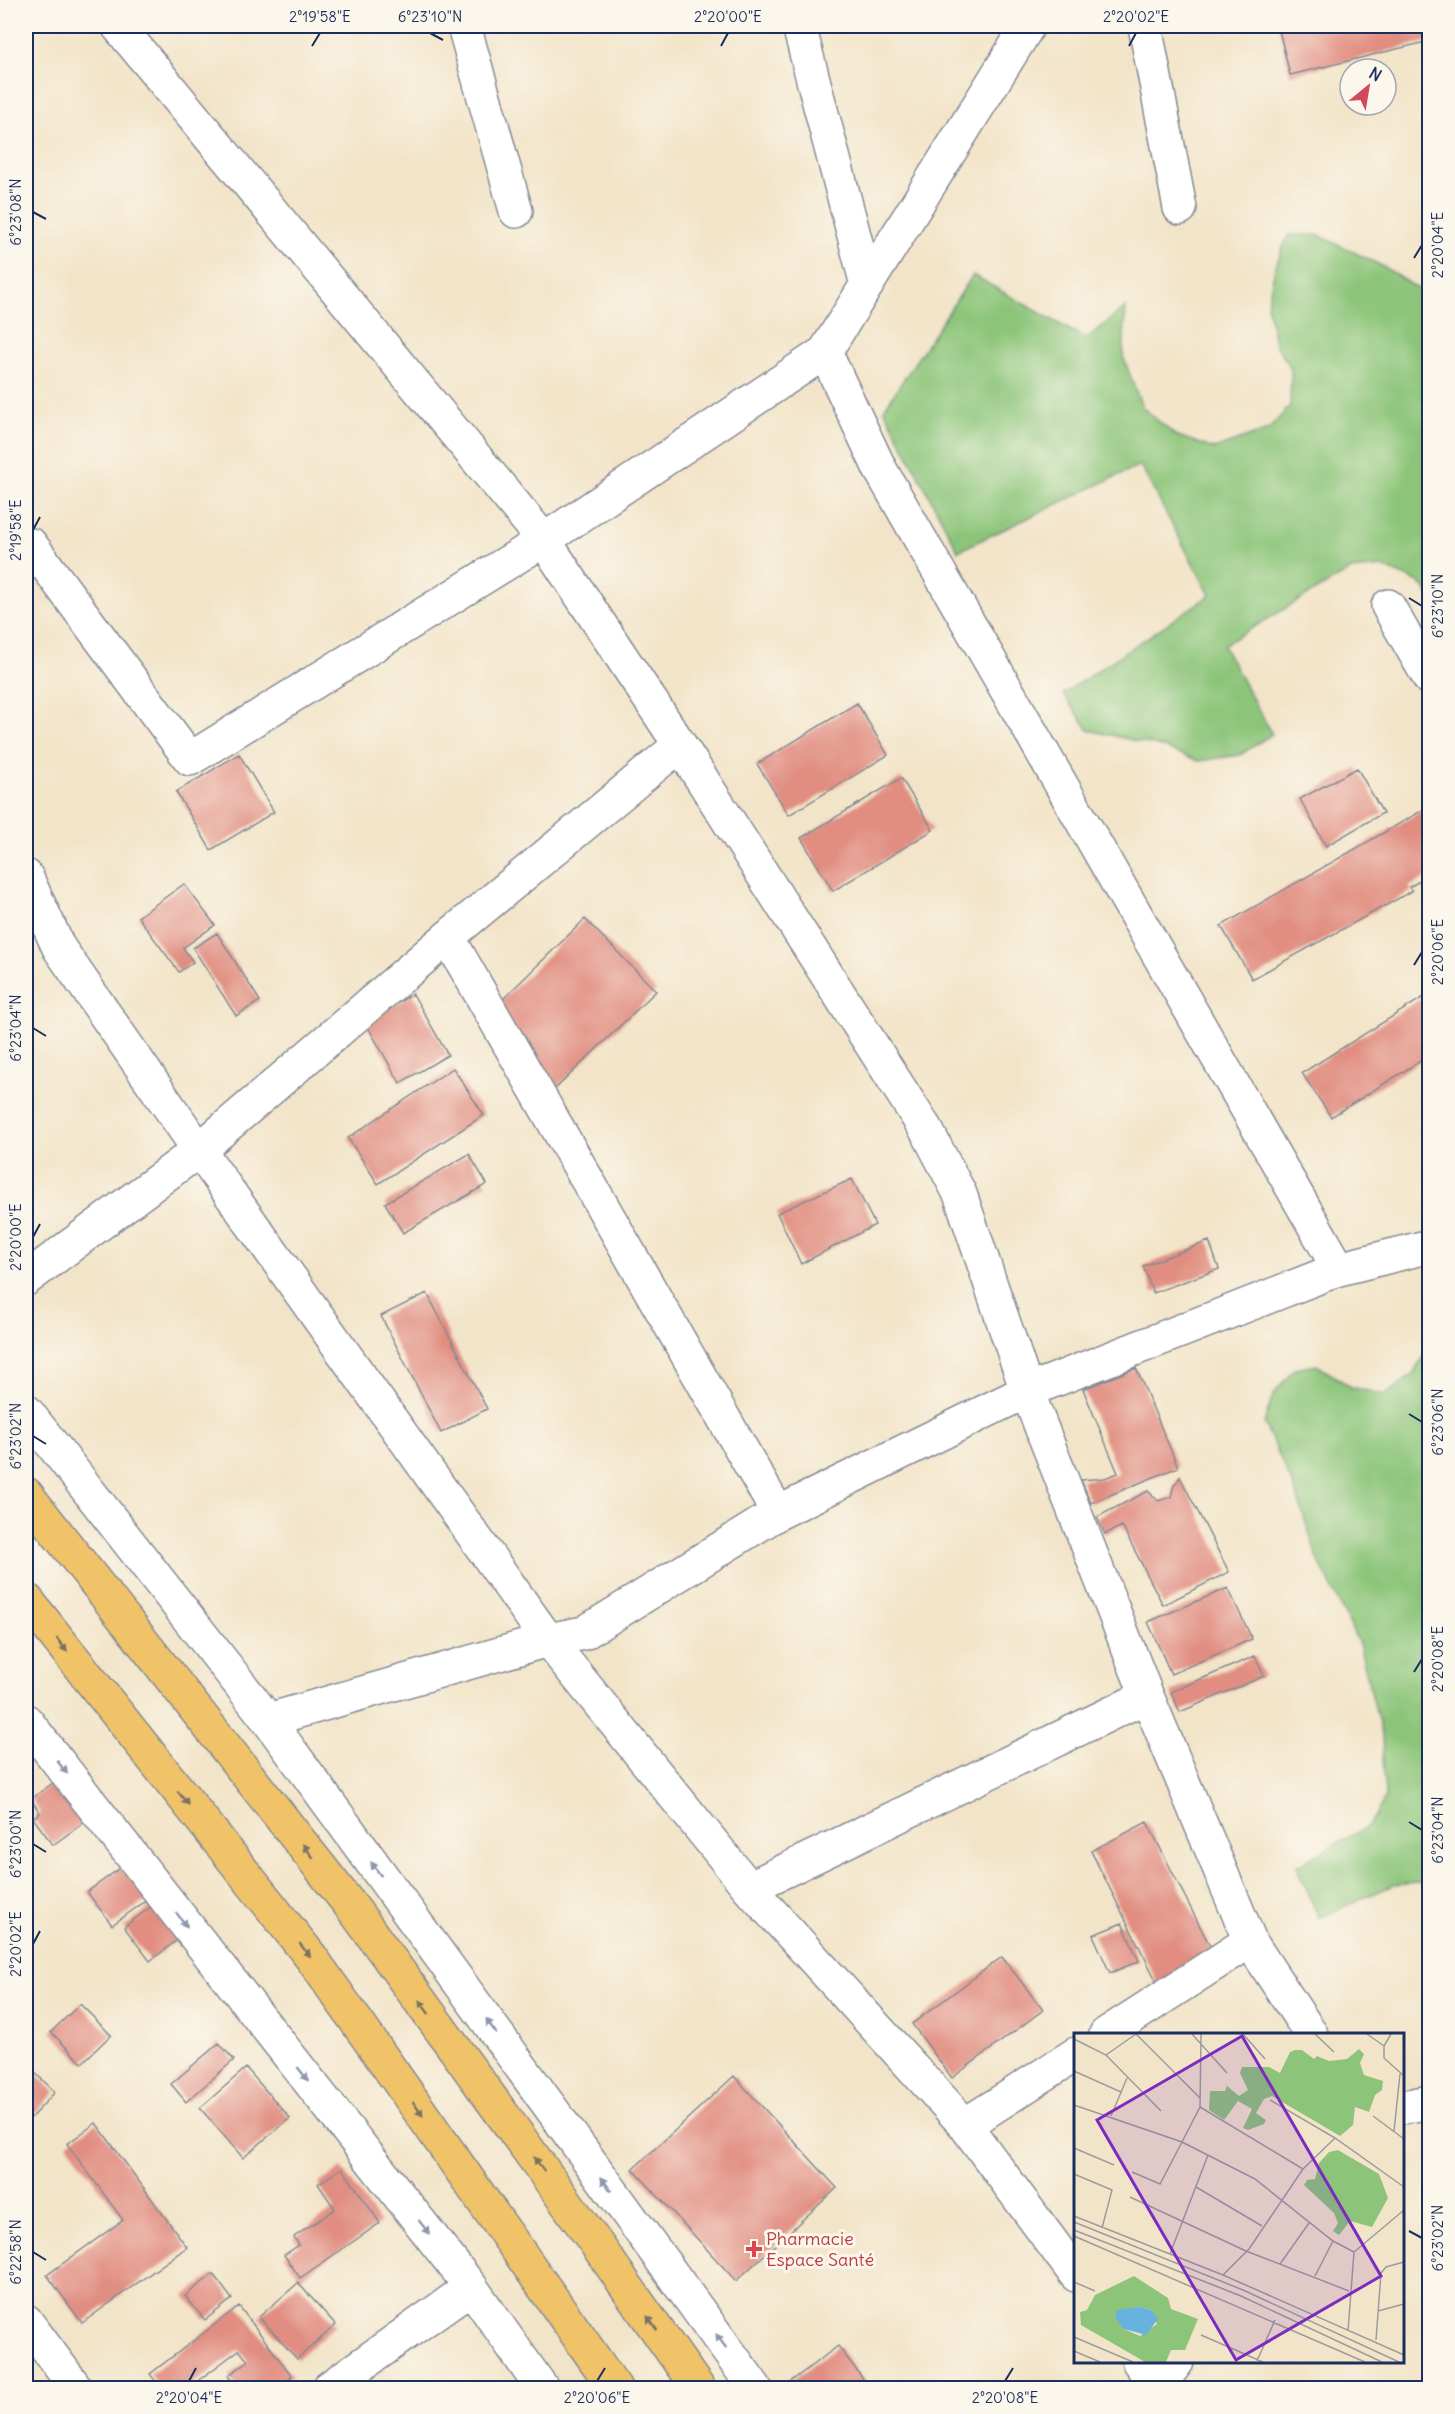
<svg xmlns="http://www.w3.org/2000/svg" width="1455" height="2414" viewBox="0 0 1455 2414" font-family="Delius,sans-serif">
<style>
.green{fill:#8cc579;stroke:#547a6c;stroke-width:1.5}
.building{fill:#e18d81}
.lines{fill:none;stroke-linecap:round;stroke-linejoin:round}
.minor-casing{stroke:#868a93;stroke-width:36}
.highway-casing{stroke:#868a93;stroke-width:36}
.minor{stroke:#fff;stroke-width:33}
.highway{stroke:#f1c369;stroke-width:33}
.oneway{fill:#7b7263}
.oneway2{fill:#8d97ae}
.ticks{fill:none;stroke:#1b2f5e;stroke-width:2}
.health-dot{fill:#e0444e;stroke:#fbf7ec;stroke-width:2}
.labels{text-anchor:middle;stroke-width:6;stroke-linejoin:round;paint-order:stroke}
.health-label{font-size:18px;fill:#be3a42;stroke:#fbf7ec;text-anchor:start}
.inset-road{fill:none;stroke:#9c9c9e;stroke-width:1.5}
.view{fill:#7b2cbf;fill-opacity:0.15;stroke:#7b2cbf;stroke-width:3}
.inset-edge{fill:none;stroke:#1b2f5e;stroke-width:3}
.neatline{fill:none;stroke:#1b2f5e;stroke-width:2}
.ticks-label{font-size:15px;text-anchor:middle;fill:#1b2f5e}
</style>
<rect width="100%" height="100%" fill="#fbf7ec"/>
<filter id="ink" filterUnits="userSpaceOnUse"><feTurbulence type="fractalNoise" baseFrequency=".0167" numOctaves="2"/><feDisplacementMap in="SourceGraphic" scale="12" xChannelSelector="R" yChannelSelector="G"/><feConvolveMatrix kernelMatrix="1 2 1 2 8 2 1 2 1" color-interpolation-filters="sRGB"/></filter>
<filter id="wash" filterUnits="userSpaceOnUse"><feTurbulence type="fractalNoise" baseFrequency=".008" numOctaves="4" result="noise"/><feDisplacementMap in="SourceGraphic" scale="24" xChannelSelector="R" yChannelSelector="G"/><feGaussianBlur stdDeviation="1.35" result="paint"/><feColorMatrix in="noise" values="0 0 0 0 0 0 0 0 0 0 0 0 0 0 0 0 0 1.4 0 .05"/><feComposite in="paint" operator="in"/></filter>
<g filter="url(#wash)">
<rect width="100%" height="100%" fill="#f2e4c8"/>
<!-- green -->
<path class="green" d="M1288 235H1319L1384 267 1429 296V595L1419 582 1382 567 1351 570 1223 645 1272 734 1240 755 1199 761 1158 746 1089 730 1063 694 1210 595 1140 465 958 551 884 409 973 275 1086 339 1126 307 1123 356 1142 407 1175 435 1214 449 1268 430 1290 406 1291 369 1275 343 1267 305 1275 268Z
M1429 1349V1882L1393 1885 1319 1918 1296 1866 1369 1826 1385 1798 1382 1735 1359 1644 1317 1557 1296 1492 1264 1423 1273 1395 1294 1369 1317 1365 1351 1387 1385 1395 1412 1375Z"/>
<g id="blocks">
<!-- building -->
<path class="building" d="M1278 26H1427L1430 41 1290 75Z
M857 703 888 755 789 815 757 764Z
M239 754 274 812 211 850 176 792Z
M1357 768 1383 813 1326 846 1300 799Z
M901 778 933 830 833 891 801 838Z
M1430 806V875L1409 887 1412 891 1252 979 1221 926Z
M184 884 215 925 183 948 193 962 179 972 138 917Z
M585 919 656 991 550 1094 498 1004Z
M217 933 260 1001 236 1016 193 948Z
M1430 993V1055L1331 1117 1302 1073Z
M413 994 448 1055 400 1083 365 1022Z
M453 1068 484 1115 378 1184 348 1138Z
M469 1154 487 1184 403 1233 385 1203Z
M852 1179 875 1225 801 1264 777 1213Z
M1209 1241 1219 1269 1153 1293 1143 1266Z
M427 1293 487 1409 441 1433 381 1316Z
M1136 1368 1178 1467 1091 1503 1081 1480 1105 1478 1118 1473 1083 1389Z
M1180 1477 1229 1572 1163 1605 1122 1526 1105 1534 1097 1517 1148 1491 1158 1501 1171 1497 1174 1485Z
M1228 1588 1252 1639 1171 1674 1148 1622Z
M1255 1656 1264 1676 1180 1712 1171 1692Z
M57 1780 87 1820 53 1845 33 1818 40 1813 31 1799Z
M1147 1822 1214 1954 1161 1990 1091 1851Z
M123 1866 147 1900 112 1925 87 1892Z
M152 1906 177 1940 150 1961 124 1927Z
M1122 1923 1139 1961 1110 1973 1093 1935Z
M1002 1957 1043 2010 952 2078 912 2024Z
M80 2004 111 2035 82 2063 51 2032Z
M219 2043 234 2060 186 2102 171 2084Z
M26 2064 55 2092 26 2123Z
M246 2068 290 2118 243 2158 200 2108Z
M734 2076 837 2188 736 2281 633 2169Z
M96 2123 187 2247 82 2323 47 2275 123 2220 67 2144Z
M342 2168 380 2223 300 2278 284 2255 299 2245 294 2237 335 2209 318 2184Z
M213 2274 232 2299 205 2320 185 2296Z
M298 2283 336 2325 297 2359 259 2317Z
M239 2306 292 2376 276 2388H237L228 2376 248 2361 239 2350 188 2388H161L150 2374Z
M838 2346 870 2388H782Z"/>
</g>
</g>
<g filter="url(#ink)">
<use href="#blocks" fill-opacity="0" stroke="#868a93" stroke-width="1.5"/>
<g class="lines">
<defs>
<path id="minor" d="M118 26 544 540 680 745 928 1133 960 1194 1027 1391 1147 1696 1250 1941 1311 2034
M464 26 516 211
M799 26 867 285
M1145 26 1180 208
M825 352 880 469 1339 1269
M31 545 190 759 544 540 825 352 1028 26
M1388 606 1430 679
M26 876 59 948 199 1150 548 1640 749 1888 965 2125 1076 2275
M448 937 778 1513
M26 1279 199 1150 448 937 680 745
M26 1411 268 1720 755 2388
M268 1720 548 1640 584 1633 778 1513 1027 1391 1339 1269 1430 1246
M26 1721 471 2287 542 2388
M749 1888 1147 1696
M1106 2034 1250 1941
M1402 2107 1430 2102
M965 2125 1076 2054
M26 2321 76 2388
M1139 2362 1158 2387
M329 2388 471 2287
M1157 2388 1177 2362"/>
<path id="highway" d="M26 1494 357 1914 595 2242 698 2388
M26 1599 311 1957 615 2388"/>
</defs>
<!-- minor casing -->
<use href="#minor" class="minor-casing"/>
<!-- highway casing -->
<use href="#highway" class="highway-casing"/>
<!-- minor -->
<use href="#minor" class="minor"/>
<!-- highway -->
<use href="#highway" class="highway"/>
</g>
<!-- one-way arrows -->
<defs><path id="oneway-solid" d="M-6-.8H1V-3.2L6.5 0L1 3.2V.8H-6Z" transform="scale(1.5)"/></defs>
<g class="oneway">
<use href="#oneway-solid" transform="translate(62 1645) rotate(52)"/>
<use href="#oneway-solid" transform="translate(183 1798) rotate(52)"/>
<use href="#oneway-solid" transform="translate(308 1851) rotate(-128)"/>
<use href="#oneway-solid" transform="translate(305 1950) rotate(51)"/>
<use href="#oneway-solid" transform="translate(424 2007) rotate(-126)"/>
<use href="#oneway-solid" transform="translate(418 2109) rotate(55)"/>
<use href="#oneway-solid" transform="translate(539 2164) rotate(-126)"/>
<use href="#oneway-solid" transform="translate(652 2323) rotate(-125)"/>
</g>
<g class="oneway2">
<use href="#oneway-solid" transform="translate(62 1767) rotate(52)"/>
<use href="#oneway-solid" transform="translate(376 1869) rotate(-126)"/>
<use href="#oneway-solid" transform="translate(182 1920) rotate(52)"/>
<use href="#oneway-solid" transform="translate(491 2026) rotate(-126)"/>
<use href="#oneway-solid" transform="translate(303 2074) rotate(52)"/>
<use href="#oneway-solid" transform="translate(606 2184) rotate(-126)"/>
<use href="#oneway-solid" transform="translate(424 2227) rotate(52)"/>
<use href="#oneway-solid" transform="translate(721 2341) rotate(-126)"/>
</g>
</g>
<!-- ticks -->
<path class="ticks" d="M430 33 443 40M312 46 320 33M721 46 728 33M1129 46 1136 33M33 212 46 219M1414 258 1422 245M33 530 40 517M1409 598 1422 606M1414 965 1422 952M33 1028 46 1036M33 1237 40 1224M1409 1414 1422 1422M33 1436 46 1444M1414 1672 1422 1659M1409 1822 1422 1830M33 1844 46 1852M33 1944 40 1931M1409 2231 1422 2238M33 2252 46 2260M189 2381 196 2368M597 2381 605 2368M1005 2381 1013 2368"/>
<!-- markers -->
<path class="health-dot" d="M751 2240h6v6h6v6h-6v6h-6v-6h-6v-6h6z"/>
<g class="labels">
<!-- health labels -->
<g class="health-label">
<text x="766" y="2245">Pharmacie<tspan x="766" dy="21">Espace Santé</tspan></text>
</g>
</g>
<!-- overview -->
<g transform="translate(1074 2033)">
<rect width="330" height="330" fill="#f2e4c8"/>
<path d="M285 16 290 21 286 30 290 42 309 48 308 57 301 62 295 79 281 74 279 92 266 103 198 63 190 66 182 80 192 87 190 91 174 97 169 95 178 76 164 68 150 87 135 77 136 58H151L153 53 165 63 174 57 166 40 168 34H195L206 40 216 19 221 17H228L240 26 243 23 255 28 273 26ZM264 117 305 141 314 165 298 194 276 188 265 202 259 198 264 190 260 180 230 152 233 147 241 146 245 130 255 119ZM60 243 94 265 97 276 124 286 111 317H97L92 329H71L7 292 6 279 13 277 21 262ZM65 274 77 277 83 291 66 303 50 296 54 276Z" fill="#8cc579" fill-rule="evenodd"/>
<path d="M65 274 77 277 84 286 72 302 50 296 41 285 43 277Z" fill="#66b3df"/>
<path class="inset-road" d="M62 1 126 65M118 1 153 40M169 1 191 26M241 1 260 19M293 1 310 13M317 1 310 13V25L330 43M0 6 32 22 87 78M32 22 62 1M0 38 47 59M196 67 261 105 330 154M0 72 108 109 181 146 259 208 280 219M126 74 229 136M37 83 53 45M299 83 330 106M320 98 326 41M0 115 40 132M58 139 86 151 108 109 126 74 127 1M0 141 38 157 28 195M122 154 188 193M56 164 172 218 275 258M0 183 149 242 330 322M0 189 169 257 325 329M0 197 167 263 308 329M0 203 291 329M96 221 134 122M206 231 235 190M149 242 175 216 229 136 261 105M241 243 259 208M0 249 21 258M304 278 330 271M274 298 280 219 330 177M127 302 189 329M0 304 59 329M302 307 307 240 312 234 330 229M0 318 26 329M183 328 201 287"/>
<path class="view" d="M168 3 307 243 162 327 23 87Z"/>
<rect width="330" height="330" class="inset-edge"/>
</g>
<!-- margin -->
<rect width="1455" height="2414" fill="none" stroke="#fbf7ec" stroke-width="66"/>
<!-- north arrow -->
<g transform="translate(1368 87) rotate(30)"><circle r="28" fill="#fbf7ec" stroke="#a1a7b3" stroke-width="1.5"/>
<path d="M0-4.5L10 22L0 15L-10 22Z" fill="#d1495b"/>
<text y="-9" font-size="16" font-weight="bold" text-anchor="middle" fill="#1b2f5e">N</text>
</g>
<rect x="33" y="33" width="1389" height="2348" class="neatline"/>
<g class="ticks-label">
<text x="320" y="22">2°19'58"E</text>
<text x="430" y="22">6°23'10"N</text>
<text x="728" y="22">2°20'00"E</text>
<text x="1136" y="22">2°20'02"E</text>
<text transform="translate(16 212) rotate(-90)" y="5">6°23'08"N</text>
<text transform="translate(1438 245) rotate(-90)" y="5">2°20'04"E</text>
<text transform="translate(16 530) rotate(-90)" y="5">2°19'58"E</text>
<text transform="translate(1438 606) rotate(-90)" y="5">6°23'10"N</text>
<text transform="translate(1438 952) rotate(-90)" y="5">2°20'06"E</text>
<text transform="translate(16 1028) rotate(-90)" y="5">6°23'04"N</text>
<text transform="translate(16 1237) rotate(-90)" y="5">2°20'00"E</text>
<text transform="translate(1438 1422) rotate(-90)" y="5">6°23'06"N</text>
<text transform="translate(16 1436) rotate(-90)" y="5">6°23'02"N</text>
<text transform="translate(1438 1659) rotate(-90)" y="5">2°20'08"E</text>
<text transform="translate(1438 1830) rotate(-90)" y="5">6°23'04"N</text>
<text transform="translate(16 1844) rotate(-90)" y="5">6°23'00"N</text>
<text transform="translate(16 1944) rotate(-90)" y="5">2°20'02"E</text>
<text transform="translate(1438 2238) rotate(-90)" y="5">6°23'02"N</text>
<text transform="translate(16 2252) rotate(-90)" y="5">6°22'58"N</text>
<text x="189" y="2403">2°20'04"E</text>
<text x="597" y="2403">2°20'06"E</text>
<text x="1005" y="2403">2°20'08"E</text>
</g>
</svg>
